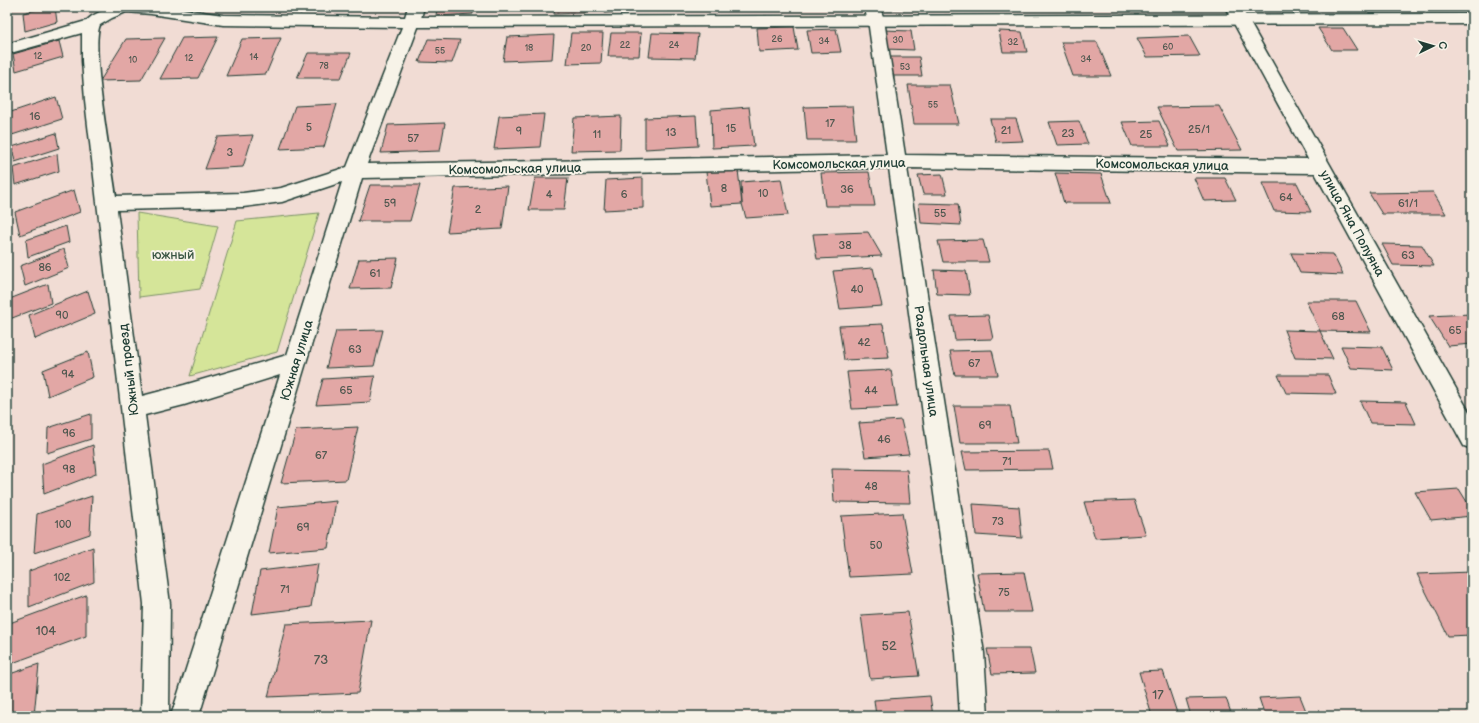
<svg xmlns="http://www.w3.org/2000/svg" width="1479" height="723" viewBox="0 0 1479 723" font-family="'Balsamiq Sans',sans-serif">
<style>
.green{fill:#d5e599;stroke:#7a9166}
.building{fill:#e2a7a5;stroke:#1f3d34}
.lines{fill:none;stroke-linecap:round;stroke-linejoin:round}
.minor-casing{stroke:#1f3d34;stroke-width:3}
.tertiary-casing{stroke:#1f3d34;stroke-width:3}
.minor{fill:#f7f3e8;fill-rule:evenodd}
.tertiary{fill:#f7f3e8;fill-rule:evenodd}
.labels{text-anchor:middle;stroke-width:4;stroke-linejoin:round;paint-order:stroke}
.far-number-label{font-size:9px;fill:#505850}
.number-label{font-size:11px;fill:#505850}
.street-label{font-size:13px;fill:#1f3d34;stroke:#f7f3e8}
.park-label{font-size:13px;fill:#3a5643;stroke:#f7f3e8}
.near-number-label{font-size:13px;fill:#505850}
</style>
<rect width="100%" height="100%" fill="#f1dcd4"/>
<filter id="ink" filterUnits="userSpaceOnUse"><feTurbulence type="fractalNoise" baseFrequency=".025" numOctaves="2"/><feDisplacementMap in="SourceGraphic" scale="8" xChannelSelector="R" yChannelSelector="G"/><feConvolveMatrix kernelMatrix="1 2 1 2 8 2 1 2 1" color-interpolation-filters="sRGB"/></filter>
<g filter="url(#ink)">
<!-- green -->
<path class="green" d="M137 213 218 226 200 289 139 297Z
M319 213 277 352 190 376 237 221Z"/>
<!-- building -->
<path class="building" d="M46 7H55L57 22 25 31 23 13Z
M437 7H473V14L436 16Z
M555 7H585V13L554 14Z
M605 7H636L637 11 605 13Z
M886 7H932V9L887 10Z
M956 7H1003V8H956Z
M794 27 798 50 759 52 757 28Z
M1318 28H1343L1357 50H1332Z
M836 29 841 52 811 53 807 30Z
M883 30 911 31 914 50 885 49Z
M999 31 1022 32 1027 52H1003Z
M571 33H603L601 63 567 64Z
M611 33H641L639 56H608Z
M652 33 698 34 695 58 649 57Z
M554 35 552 59 503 61 507 37Z
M1189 36 1200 56 1147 57 1137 38Z
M218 37 198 78 160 79 182 38Z
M165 38 141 80 100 81 126 39Z
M281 38 266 74 226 76 242 39Z
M428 39 460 40 452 63 419 62Z
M59 41 63 57 16 71 13 54Z
M1061 42H1097L1111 76H1073Z
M308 53H351L341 78H297Z
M887 57H919L922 76H890Z
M908 85H950L959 124H914Z
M56 97 62 119 12 135 8 113Z
M337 104 324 147 280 149 295 106Z
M852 106 856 140H807L804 107Z
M1219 106 1242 150 1178 151 1157 107Z
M749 107 754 146 712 148 711 110Z
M544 114 540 147 494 149 499 116Z
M621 116 620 150 571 151 574 118Z
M696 116 698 146 645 149V118Z
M990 119H1016L1023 141 996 142Z
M1079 121 1088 144 1057 145 1049 122Z
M1159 121 1170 146H1132L1122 122Z
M445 123 440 151 381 153 388 125Z
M56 133 59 148 15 162 12 147Z
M253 135 243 167 205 169 217 137Z
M57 154 59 171 15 185 13 168Z
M738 170 742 204 710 206 706 172Z
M869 172 875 206H825L821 173Z
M1055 173 1101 174 1111 203H1064Z
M942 174 947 194H923L918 175Z
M535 178H568L564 210H529Z
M643 178V208L604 210 606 180Z
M1194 178H1225L1236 200 1204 201Z
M781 179 788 215 746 218 742 204 741 182Z
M1262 183H1297L1311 212 1274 211Z
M370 185H420L410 221H358Z
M508 186 502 229 447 232 455 188Z
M74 190 80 212 20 235 15 212Z
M1433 192 1446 214H1382L1369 193Z
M919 203 958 204 961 225 921 223Z
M66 226 69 242 28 257 26 240Z
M868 232 882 256 817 259 813 234Z
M983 240 989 262H943L938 241Z
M1382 244 1422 245 1434 266 1393 265Z
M64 249 69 268 25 286 20 266Z
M1291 253 1333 254 1343 275 1300 273Z
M398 258 391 288 350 289 359 259Z
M873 268 882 306 840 309 833 271Z
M934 270 966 271 970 295 937 294Z
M48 284 51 303 7 320V300Z
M88 291 95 314 35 339 29 315Z
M1306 301H1356L1371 332 1320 331Z
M1471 314 1472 344 1448 346 1429 316Z
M988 315 993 339 955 340 951 316Z
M883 324 889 358 844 360 839 326Z
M383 330 374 366 326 368 336 331Z
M1284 330 1320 331 1333 359 1295 358Z
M1341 346 1382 347 1393 370 1351 368Z
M992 350 998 375H955L950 351Z
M88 352 93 377 48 396 43 370Z
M891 370 897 407 852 409 847 372Z
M1278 375H1328L1336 394 1286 393Z
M375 376 370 402 316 405 323 379Z
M1360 401 1406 402 1416 424 1370 423Z
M954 406H1010L1017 443H960Z
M91 414V439L47 453 48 428Z
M901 420 909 454 865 457 859 423Z
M358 427 346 480 281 483 296 430Z
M93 445 96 474 44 494 42 464Z
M1049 451 1053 469 966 470 962 452Z
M832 469 907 470 910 503 834 502Z
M1459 489 1472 510V516L1431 520 1415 492Z
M92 496 90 534 34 553 37 514Z
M1134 500 1146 535 1095 538 1084 502Z
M336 501 328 548 269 553 278 507Z
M973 504 1019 507 1022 538 976 535Z
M902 513 913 574 849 577 841 516Z
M93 547 94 582 29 607V571Z
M318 564 311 607 252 614 260 571Z
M1024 572 1032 612H984L977 573Z
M1472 572V635L1448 636 1417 574Z
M86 595V636L7 665V624Z
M908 612 919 676 870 679 861 615Z
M371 620 358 693 268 697 286 624Z
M987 649H1030L1035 673 992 674Z
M39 664 34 716H7V675Z
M1163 671 1178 716H1152L1139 672Z
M930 696 933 716H876L874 700Z
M1300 696 1308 716H1265L1259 698Z
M1226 698 1232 716H1191L1186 699Z"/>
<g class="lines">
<defs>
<path id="minor" d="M109 7H169L223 15 405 17 408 7H424L420 22 367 164 887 155 868 20 864 7H880L884 20 905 155 1308 159 1225 7H1241L1472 417V449L1464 446 1315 173 907 168 984 653 988 716H960L956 653 889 168 362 178 199 716H171L280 375 184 405 145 415 170 604 169 716H141L144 604 85 100 82 61V33L7 54V44L86 21 92 16ZM126 12 151 14 223 25 402 27 347 167 281 188 243 193 116 196C112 166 90 46 100 25L112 18ZM342 182 287 355 184 385 142 396 117 210 243 207 282 202Z"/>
<path id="tertiary" d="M1472 14V24L412 27 406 25 404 22 406 19 412 17Z"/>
</defs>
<!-- minor casing -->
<use href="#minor" class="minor-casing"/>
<!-- tertiary casing -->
<use href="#tertiary" class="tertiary-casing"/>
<!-- minor -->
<use href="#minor" class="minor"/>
<!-- tertiary -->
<use href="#tertiary" class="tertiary"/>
</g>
</g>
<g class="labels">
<!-- far-number labels -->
<g class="far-number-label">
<text x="777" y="42">26</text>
<text x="898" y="43">30</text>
<text x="824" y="44">34</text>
<text x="1013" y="45">32</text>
<text x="625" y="48">22</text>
<text x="674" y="48">24</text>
<text x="1168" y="50">60</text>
<text x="529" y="51">18</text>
<text x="586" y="51">20</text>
<text x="440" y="54">55</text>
<text x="38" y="59">12</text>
<text x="254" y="60">14</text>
<text x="189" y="61">12</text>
<text x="1086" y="62">34</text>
<text x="133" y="63">10</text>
<text x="324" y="69">78</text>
<text x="905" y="70">53</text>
<text x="933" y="108">55</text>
</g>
<!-- number labels -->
<g class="number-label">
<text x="35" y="120">16</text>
<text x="830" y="127">17</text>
<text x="309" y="131">5</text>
<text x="731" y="132">15</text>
<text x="1199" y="133">25/1</text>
<text x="1006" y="134">21</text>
<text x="519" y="135">9</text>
<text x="671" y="136">13</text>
<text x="1068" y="137">23</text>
<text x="597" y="138">11</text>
<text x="1146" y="138">25</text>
<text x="413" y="142">57</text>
<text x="230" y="156">3</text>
<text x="724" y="192">8</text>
<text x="847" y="193">36</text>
<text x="763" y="197">10</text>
<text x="549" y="198">4</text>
<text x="624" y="198">6</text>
<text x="1286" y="201">64</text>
<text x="390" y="207">59</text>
<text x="1408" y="207">61/1</text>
<text x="478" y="213">2</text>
<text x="940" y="217">55</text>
<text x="845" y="249">38</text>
<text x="1408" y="259">63</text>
<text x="45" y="271">86</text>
<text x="375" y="277">61</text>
<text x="857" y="293">40</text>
<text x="62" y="319">90</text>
<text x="1338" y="320">68</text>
<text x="1455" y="334">65</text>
<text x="864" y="346">42</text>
<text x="355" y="353">63</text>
<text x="974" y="367">67</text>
<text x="68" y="378">94</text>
<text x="346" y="394">65</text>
<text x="871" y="394">44</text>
<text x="985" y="429">69</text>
<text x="69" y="437">96</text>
<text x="884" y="443">46</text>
<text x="321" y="459">67</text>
<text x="1007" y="465">71</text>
<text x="69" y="473">98</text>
<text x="871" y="490">48</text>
<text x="998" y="525">73</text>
<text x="63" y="528">100</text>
<text x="303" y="531">69</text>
<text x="876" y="549">50</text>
<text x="62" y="581">102</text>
<text x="285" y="593">71</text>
<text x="1004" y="596">75</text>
</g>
<!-- street labels -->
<g class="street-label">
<text transform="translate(839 163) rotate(-1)" y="5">Комсомольская улица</text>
<text transform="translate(1162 164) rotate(1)" y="5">Комсомольская улица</text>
<text transform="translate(515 168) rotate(-1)" y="5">Комсомольская улица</text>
<text transform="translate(1353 223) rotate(61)" y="5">улица Яна Полуяна</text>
<text transform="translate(296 360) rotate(-73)" y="5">Южная улица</text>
<text transform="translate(927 361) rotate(82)" y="5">Раздольная улица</text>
<text transform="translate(128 370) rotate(-97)" y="5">Южный проезд</text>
</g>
<!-- park labels -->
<g class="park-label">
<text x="173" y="259">южный</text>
</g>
<!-- near-number labels -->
<g class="near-number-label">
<text x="46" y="635">104</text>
<text x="889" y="650">52</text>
<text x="321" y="664">73</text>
<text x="1158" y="699">17</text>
</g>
</g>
<!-- margin -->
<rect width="1479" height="723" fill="none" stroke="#f7f3e8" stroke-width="24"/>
<rect x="12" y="12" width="1455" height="699" fill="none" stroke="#1f3d34" stroke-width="1.5" filter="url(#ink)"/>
<!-- north arrow -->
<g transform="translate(1433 46) rotate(85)" stroke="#f7f3e8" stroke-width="3" paint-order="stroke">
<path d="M0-3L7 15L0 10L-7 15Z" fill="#1f3d34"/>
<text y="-6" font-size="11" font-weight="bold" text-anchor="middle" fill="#1f3d34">С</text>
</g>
</svg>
